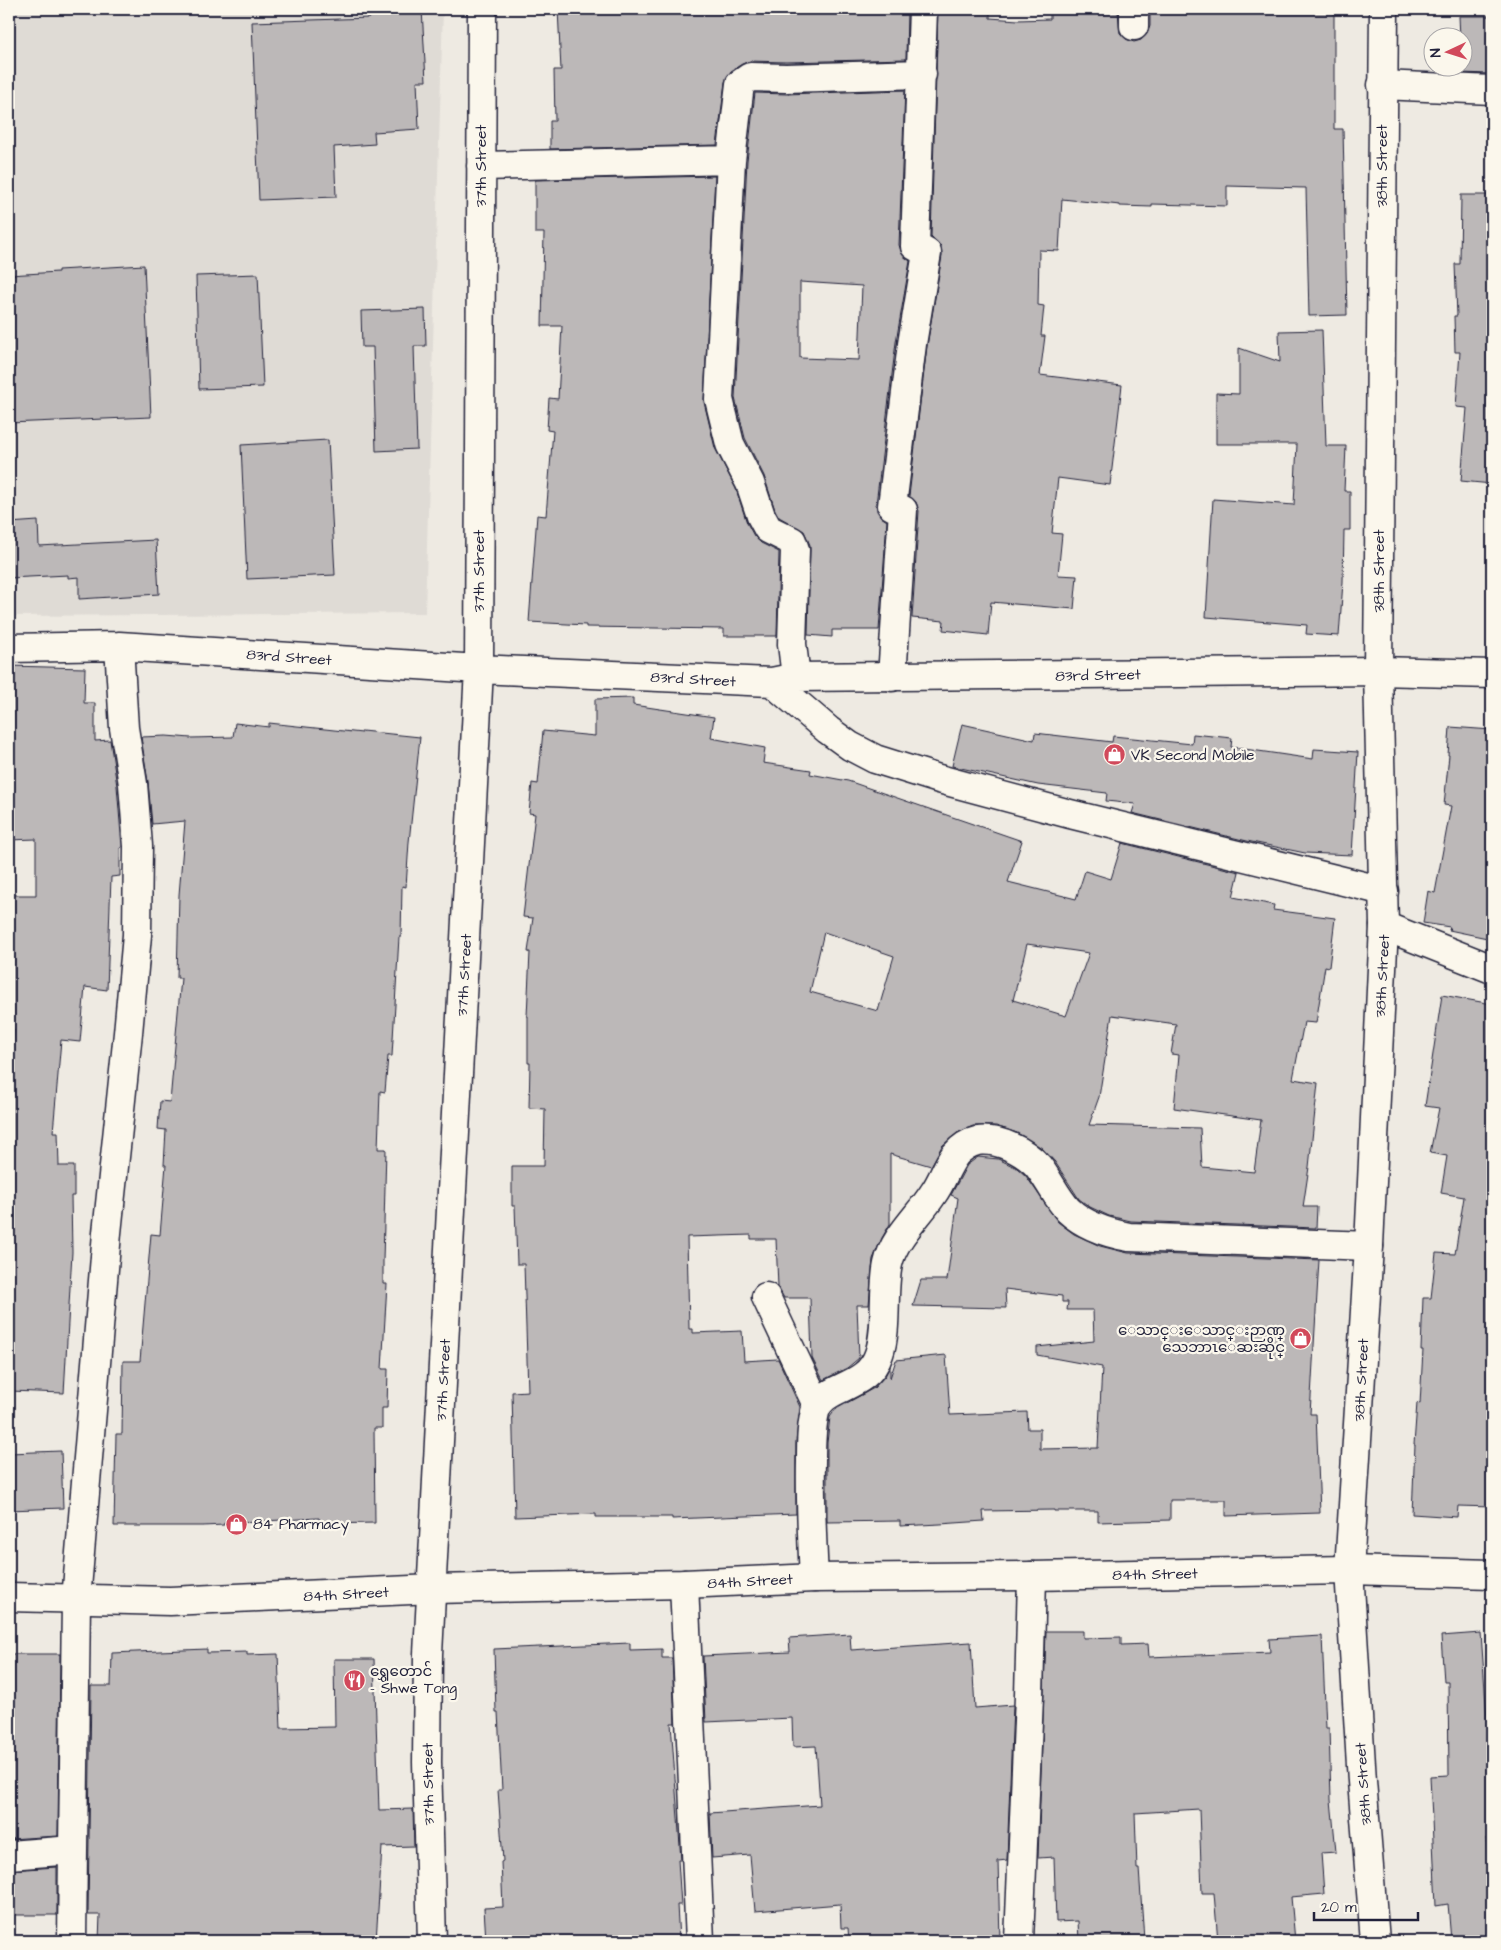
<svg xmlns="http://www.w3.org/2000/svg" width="1501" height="1950" viewBox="0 0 1501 1950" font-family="'Architects Daughter','Noto Sans Myanmar',sans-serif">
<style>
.built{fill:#dfdbd5}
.building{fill:#bcb8b8;stroke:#22223b;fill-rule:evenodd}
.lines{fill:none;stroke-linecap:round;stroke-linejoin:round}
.minor-casing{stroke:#22223b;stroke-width:31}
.secondary-casing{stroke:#22223b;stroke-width:31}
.primary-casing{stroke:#22223b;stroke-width:31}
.minor{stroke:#fbf7ec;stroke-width:28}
.secondary{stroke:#fbf7ec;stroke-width:28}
.primary{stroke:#fbf7ec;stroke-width:28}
.labels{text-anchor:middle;stroke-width:4.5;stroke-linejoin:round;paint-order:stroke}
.street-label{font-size:15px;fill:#22223b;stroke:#fbf7ec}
.poi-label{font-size:15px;fill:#22223b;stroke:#fbf7ec;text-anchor:start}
</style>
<rect width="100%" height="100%" fill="#eeeae2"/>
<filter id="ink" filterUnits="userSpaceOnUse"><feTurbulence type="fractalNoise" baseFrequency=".02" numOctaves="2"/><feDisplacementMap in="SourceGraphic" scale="10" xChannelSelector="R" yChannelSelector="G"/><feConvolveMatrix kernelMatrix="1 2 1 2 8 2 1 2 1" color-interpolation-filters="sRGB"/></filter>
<g filter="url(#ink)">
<!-- built -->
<path class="built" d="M9 9H443L425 613 9 616Z"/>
<!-- building -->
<path class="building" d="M369 9H422L426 81H417L419 129 374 132 375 144 334 147 336 197 259 200 252 22 370 18Z
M558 9H907L906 59 786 62 750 61 742 64 731 71 725 82 717 145 550 149V121H555L554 70H561Z
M938 9H990V18L1018 20 1050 19V9H1098V11L1118 12 1120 33 1126 39 1134 42 1141 40 1147 34 1150 26V12H1159V9H1334V129H1343L1347 315 1309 316 1306 188 1227 186V206L1152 204V207L1120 206V205L1062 199 1059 251 1039 250 1038 305 1044 306 1041 336H1045L1040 375 1122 385 1110 485 1058 478 1052 533 1062 534 1058 575 1077 576 1074 609 991 602 988 635 943 630 944 621 912 618 919 511 916 502 909 496 927 346 942 256 941 246 931 237Z
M1459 16H1492V74L1460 73V68H1464V38H1460Z
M905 90 899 245 902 254 910 261 896 342 876 504 877 511 881 517 887 521 879 630H832V637L808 635 810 545 804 531 779 517 775 510 764 476 745 438 735 398 747 161 755 93 786 94ZM800 282 862 286 859 360 800 358Z
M715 176 704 402 715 448 736 489 747 523 754 536 761 543 779 552 777 636H724V629L586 627V625L529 622 537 515 546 516 553 431 547 430 549 398 558 399 562 326H542L544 233H535V180Z
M1461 195H1492V484L1461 481 1467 408 1456 407 1460 352H1455L1454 316H1457L1455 264H1460Z
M144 265 151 417 9 423V275L58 272V270Z
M258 274 263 387 199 389 196 276Z
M425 309 426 346H414L417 449 376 451 373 347H362L361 311Z
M1322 330 1326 446H1346L1344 491H1350V530H1344L1343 582 1339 636 1306 634 1307 625 1206 617 1213 499 1294 505 1297 444H1216V393L1239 394V348L1280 362 1279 331Z
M328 440 335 575 247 579 241 445Z
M38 521 39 546 156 540 159 594 79 599V577L68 578V575L9 578V523Z
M9 666 85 668 84 703H95V741L110 740 117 786 122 847 120 848V876L111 877 107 990 85 987 80 1042 61 1040 53 1132H58L59 1166H74V1196H71L72 1252 64 1393 9 1391V1110L14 1029H9V895H36V839L9 840 11 698H9Z
M633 698V705L714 717 711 738 765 748 763 763 811 770 810 774 848 781 1022 841 1008 882 1076 899 1085 871 1111 879 1122 843 1239 872 1233 897 1274 905 1273 910 1335 918 1329 967 1325 966 1316 1023 1304 1022 1293 1079 1318 1083 1309 1167 1303 1207H1317L1316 1228 1131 1221 1109 1216 1090 1207 1079 1199 1055 1162 1042 1148 1017 1133 996 1126H973L957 1133 942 1146 931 1166 890 1154V1224L882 1238 873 1259 869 1305H857L859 1358 847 1368 823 1380 812 1358 810 1298H784L778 1287 776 1239H751V1235L687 1237 689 1329H693V1333L742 1331 744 1361 778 1359 800 1407 796 1442V1514L672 1519V1517H596V1514L515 1517 512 1392 528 1391 524 1264H517L515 1206H512V1166H544L545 1109 529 1108 530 1063H528V1016H527L530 952H528L533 918 523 917 535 814 529 813 532 783 538 784 543 731 595 736V699ZM824 932 894 956 878 1011 810 992ZM1027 944 1089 953 1066 1016 1013 1000ZM1112 1015 1176 1024 1171 1054 1179 1055 1174 1108 1261 1120 1254 1172 1202 1167 1200 1128 1089 1125 1099 1097Z
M235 723 269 727V723L362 733V731L420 737 409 842 406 887 402 886 401 937H399L392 1056H388L385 1092 380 1091 378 1149H386L383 1261V1284H387L382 1369H388L387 1408H382V1428H374L375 1523 320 1524 319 1518 263 1521V1522L224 1523V1525L203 1526H114L116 1434H122L123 1361H140L151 1234 160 1235 166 1165H164L166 1130 158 1129 160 1101 170 1102 181 978H177L179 895 185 821 152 824 148 782 141 737 166 736 191 738 233 737Z
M962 724 1034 740 1035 733 1112 742 1113 736 1192 744 1193 734 1232 738 1231 747 1313 759 1314 749 1358 752 1352 855 1305 853 1247 841 1132 813 1135 804 1106 801 1107 793 1038 785 952 766Z
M1450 727 1492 730V939L1449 930 1450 927 1423 923 1428 891 1435 893 1451 806 1444 805 1449 755H1448Z
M1442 995 1492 1004V1507L1458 1506 1457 1517 1412 1514 1415 1445H1414L1417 1403 1420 1404 1423 1350H1421L1423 1298H1431L1436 1253 1455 1254 1464 1197 1441 1193 1447 1156 1430 1153 1439 1108 1425 1106Z
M978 1157 998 1159 1017 1168 1026 1176 1058 1222 1074 1234 1100 1246 1128 1253 1319 1260 1310 1414H1316L1320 1513 1226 1516V1500H1170V1520L1098 1522V1511H1054V1510L983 1511 984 1521 940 1524 900 1526V1521L827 1522V1443L830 1417 836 1409 874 1388 885 1376 890 1366V1378L896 1360 946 1355 950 1415 1027 1412 1028 1429H1040V1449L1098 1448 1102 1367 1037 1355V1347L1094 1341 1093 1310H1067L1068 1302H1062V1296L1005 1289 1006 1308 913 1306 921 1280H947L958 1198 951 1195 967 1165Z
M61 1451 63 1508 9 1510V1453Z
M1046 1631H1083V1638L1121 1637V1645L1148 1644 1149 1657 1270 1652 1269 1639 1322 1636 1326 1728H1329L1331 1800 1336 1852 1321 1853 1324 1894 1291 1897 1295 1941H1218L1214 1893H1202L1199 1809 1135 1813 1137 1869H1139L1144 1939 1079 1941 1078 1921 1056 1922 1054 1857 1038 1858Z
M1481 1633 1487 1719V1773H1492V1838H1486L1492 1899V1941H1451L1448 1904 1436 1906 1430 1776 1449 1775 1448 1682H1444L1441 1636Z
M850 1634 851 1650 971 1642 975 1708 1013 1705 1007 1860 998 1861 1000 1941H849L848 1928H841L840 1904 755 1911 750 1855 712 1858 710 1813 820 1805 816 1746 793 1747 792 1718 706 1722 703 1656 790 1652 789 1638Z
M630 1643V1650L662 1649V1658H672L675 1723H671L681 1860H678L681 1905H677L679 1941H486L484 1908 503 1907 501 1862 503 1861 498 1790H502L498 1712H496L494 1649Z
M207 1649V1653L247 1652V1655L278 1654 281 1728 335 1727 334 1659H374L379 1810 413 1809 414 1846 382 1847 376 1941H99L100 1915H88L91 1686H111L112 1653Z
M9 1654H60L58 1836 9 1839Z
M57 1867V1915H9V1870Z"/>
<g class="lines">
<defs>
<path id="minor" d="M1134 26V9
M1382 85 1492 90
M481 166 731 160
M9 648 119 646 479 669 772 682 796 677 1378 671 1492 674
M796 677 792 644 795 550 792 541 768 529 761 516 750 483 730 444 719 399 731 160 740 84 750 77 786 78 922 74
M892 677 903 510 892 506 912 344 927 253 915 246 923 9
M772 682 828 730 850 746 875 759 939 779 1070 814 1384 891
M1384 926 1492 969
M766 1297 817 1405
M814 1578C812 1539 810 1500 811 1461 811 1444 811 1428 815 1412 822 1384 867 1391 879 1354 888 1328 882 1292 888 1264 894 1237 919 1216 933 1194 942 1182 946 1167 955 1155 961 1148 968 1143 977 1141 999 1138 1024 1151 1038 1166 1049 1180 1056 1197 1068 1210 1085 1226 1107 1233 1129 1237L1369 1246
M684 1584 700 1941
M73 1850 76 1600 107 1233 128 1033 137 935 138 846 133 784 124 728 119 646
M9 1855 73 1850 72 1941
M432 1941 427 1762 428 1654 479 669 482 9
M1019 1941 1029 1696 1032 1576"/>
<path id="secondary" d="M1375 1941 1362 1781 1349 1570 1369 1246 1384 926 1378 671 1384 9"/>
<path id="primary" d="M9 1597 170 1601 433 1589 684 1584 814 1578 1032 1576 1349 1570 1492 1574"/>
</defs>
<!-- minor casing -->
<use href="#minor" class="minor-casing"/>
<!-- secondary casing -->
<use href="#secondary" class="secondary-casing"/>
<!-- primary casing -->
<use href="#primary" class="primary-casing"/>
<!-- minor -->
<use href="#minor" class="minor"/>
<!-- secondary -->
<use href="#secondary" class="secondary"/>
<!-- primary -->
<use href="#primary" class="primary"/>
</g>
</g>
<!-- icons -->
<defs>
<symbol id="shop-disc" viewBox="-11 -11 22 22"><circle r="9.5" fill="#d1495b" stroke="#fbf7ec"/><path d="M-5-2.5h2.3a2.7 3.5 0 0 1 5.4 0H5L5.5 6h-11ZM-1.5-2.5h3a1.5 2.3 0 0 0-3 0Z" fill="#fff"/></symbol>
<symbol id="restaurant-disc" viewBox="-11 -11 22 22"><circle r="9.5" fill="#d1495b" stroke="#fbf7ec"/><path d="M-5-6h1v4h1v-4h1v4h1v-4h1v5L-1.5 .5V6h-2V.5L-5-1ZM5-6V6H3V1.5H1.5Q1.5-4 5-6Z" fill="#fff"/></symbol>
</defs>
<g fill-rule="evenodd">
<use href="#shop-disc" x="1102" y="742" width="25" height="25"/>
<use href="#shop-disc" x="1288" y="1326" width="25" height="25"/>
<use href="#shop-disc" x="224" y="1512" width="25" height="25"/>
<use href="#restaurant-disc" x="342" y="1668" width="25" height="25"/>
</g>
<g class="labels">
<!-- street labels -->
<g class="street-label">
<text transform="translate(481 166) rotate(-90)" y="5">37th Street</text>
<text transform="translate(1382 166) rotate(-90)" y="5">38th Street</text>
<text transform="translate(479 571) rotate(-90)" y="5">37th Street</text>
<text transform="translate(1379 571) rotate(-90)" y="5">38th Street</text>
<text transform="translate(289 657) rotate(4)" y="5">83rd Street</text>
<text transform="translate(1098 675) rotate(-1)" y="5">83rd Street</text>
<text transform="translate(693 679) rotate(3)" y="5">83rd Street</text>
<text transform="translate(464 975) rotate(-87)" y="5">37th Street</text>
<text transform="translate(1382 976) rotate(-87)" y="5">38th Street</text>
<text transform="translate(443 1380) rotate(-87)" y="5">37th Street</text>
<text transform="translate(1361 1380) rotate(-87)" y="5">38th Street</text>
<text transform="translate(1155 1574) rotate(-1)" y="5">84th Street</text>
<text transform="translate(750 1581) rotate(-3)" y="5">84th Street</text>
<text transform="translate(346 1594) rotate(-3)" y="5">84th Street</text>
<text transform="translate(428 1784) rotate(-91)" y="5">37th Street</text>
<text transform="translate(1363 1784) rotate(-94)" y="5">38th Street</text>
</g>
<!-- poi labels -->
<g class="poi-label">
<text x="1131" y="760">VK Second Mobile</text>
<text x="1285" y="1335" text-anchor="end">ေသာင္းေသာင္းဉာဏ္<tspan x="1285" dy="17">သေဘာၤေဆးဆိုင္</tspan></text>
<text x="253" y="1529">84 Pharmacy</text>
<text x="370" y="1676">ရွှေတောင်<tspan x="370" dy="17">- Shwe Tong</tspan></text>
</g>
</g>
<!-- margin -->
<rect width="1501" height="1950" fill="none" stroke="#fbf7ec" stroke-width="30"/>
<rect x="15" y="15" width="1471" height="1920" fill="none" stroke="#22223b" stroke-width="2" filter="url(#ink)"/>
<!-- north arrow -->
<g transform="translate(1448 52) rotate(266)"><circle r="24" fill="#fbf7ec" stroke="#a4a2a5"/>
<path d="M0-4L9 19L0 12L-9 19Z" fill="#d1495b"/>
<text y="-8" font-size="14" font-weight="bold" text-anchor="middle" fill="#22223b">N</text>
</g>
<!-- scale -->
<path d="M1314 1912v8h104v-8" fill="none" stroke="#22223b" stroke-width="2.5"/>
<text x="1321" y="1912" font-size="15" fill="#22223b" stroke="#fbf7ec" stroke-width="4" paint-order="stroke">20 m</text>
</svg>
